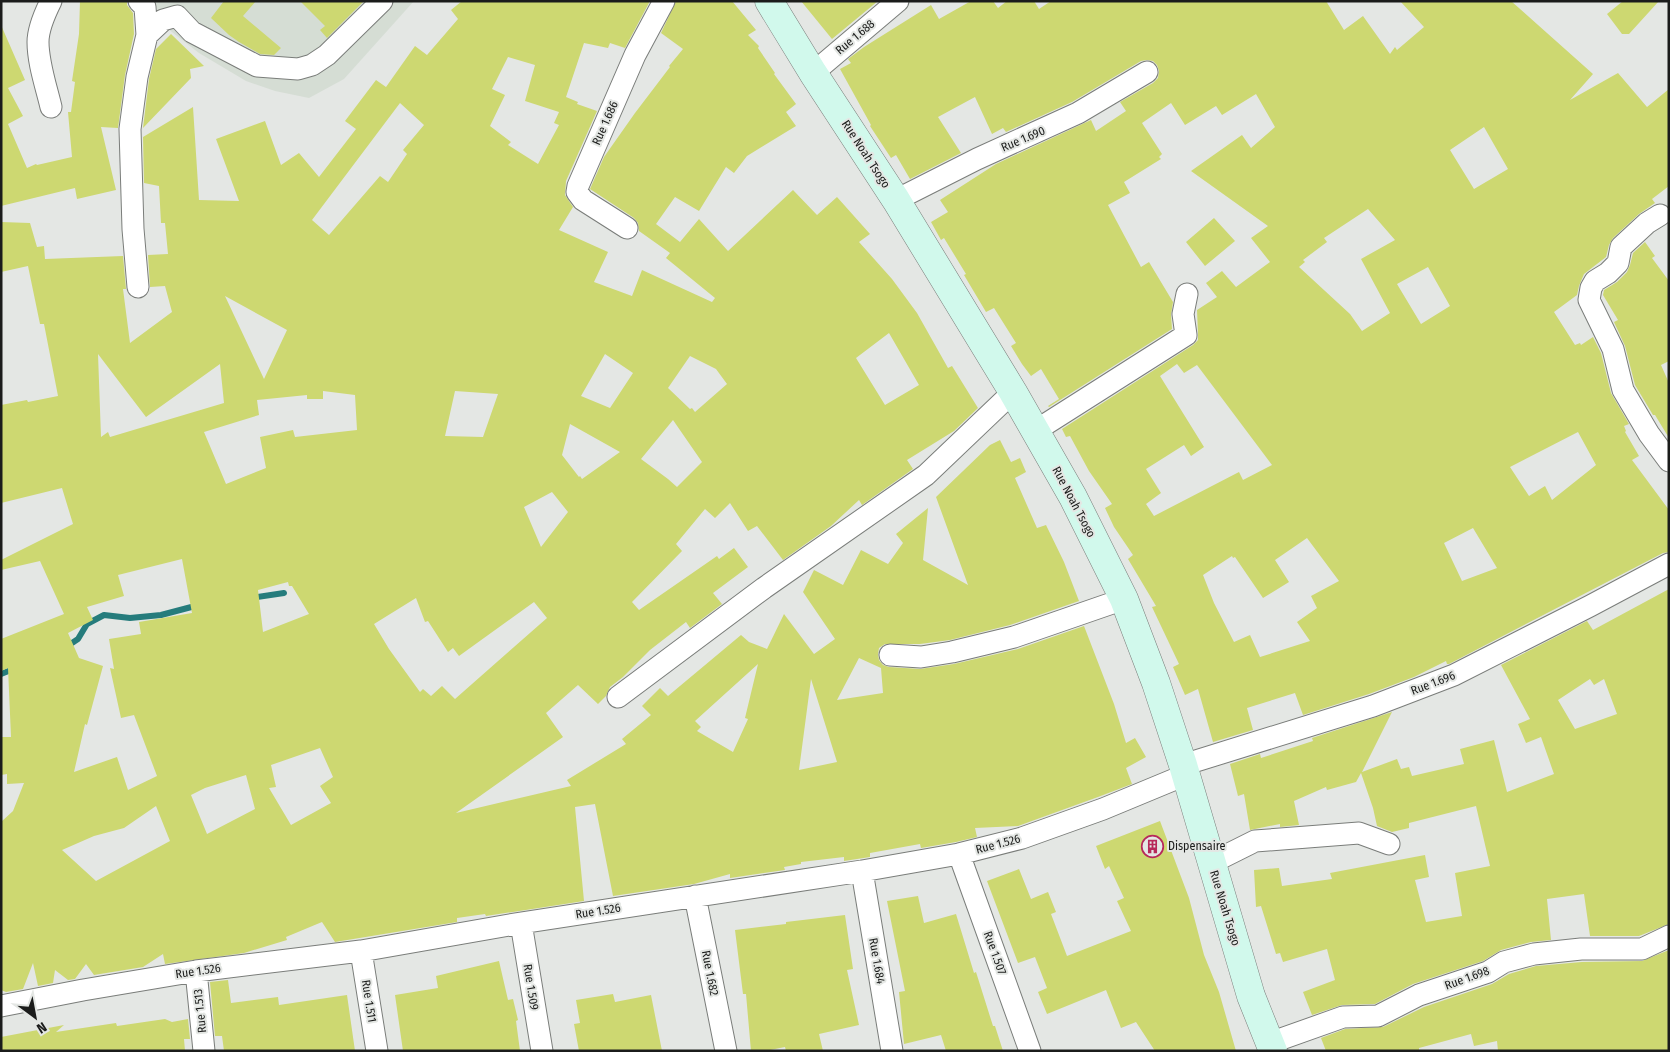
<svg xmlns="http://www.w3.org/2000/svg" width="1670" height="1052" viewBox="0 0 1670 1052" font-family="'Fira Sans Condensed',sans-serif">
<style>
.built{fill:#d5ddd4}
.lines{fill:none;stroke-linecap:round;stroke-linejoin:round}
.stream{stroke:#257c7c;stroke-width:6}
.building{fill:#cdd871;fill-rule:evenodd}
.street-casing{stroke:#7a7d7a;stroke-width:23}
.secondary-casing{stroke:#7a7d7a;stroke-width:29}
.street{stroke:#fff;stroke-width:21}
.secondary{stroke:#d1f9ec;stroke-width:28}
.labels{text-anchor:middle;stroke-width:4;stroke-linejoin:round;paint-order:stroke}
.street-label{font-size:12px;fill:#1b1c1b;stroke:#e4e7e4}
.poi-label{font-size:12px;fill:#1b1c1b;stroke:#e4e7e4;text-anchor:start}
</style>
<rect width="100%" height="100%" fill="#e4e7e4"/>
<!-- built -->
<path class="built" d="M154 1H414L344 79 309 98 275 91 246 81 199 53 163 25Z"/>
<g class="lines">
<!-- stream -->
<path class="stream" d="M251 598 284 593
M66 647 78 639 87 624 104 615 130 618 161 615 199 605
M1 674 16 668"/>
</g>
<!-- building -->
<path class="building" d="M80 1H127V5L133 13 134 34 125 75 118 128 101 127 116 190 77 199 75 188 1 206V25L25 80 8 88 23 116 8 124 27 168 36 164 37 165 72 157 68 112H71L75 82 72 81 79 34Z
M224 1H256L243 16 281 48 274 55 260 54 239 42 229 35 211 18Z
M300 1H364L327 38 320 30 325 26Z
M462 1H650L625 48 610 43 608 48 584 43 566 97 578 102 577 104 597 111 566 181 565 195 573 207 559 230 608 252 594 282 632 296 642 270 712 302 715 298 666 258 670 253 639 231 638 223 634 218 590 189 604 157 635 113 670 67 669 66 683 49 661 33 676 1H732L756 30 748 35 759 46 758 48 775 73 774 74 796 104 786 112 796 126 747 156 734 173 726 167 699 211 675 197 656 224 680 242 699 219 728 251 793 190 817 215 837 197 870 234 859 242 892 279 917 313 948 368 952 366 978 408 954 431 907 460 913 469 862 505 859 500 831 526 783 560 757 526 748 531 730 503 715 518 705 509 676 544 682 551 632 602 639 610 717 556 719 559 734 548 748 567 713 593 722 604 690 628 686 622 650 650 623 677 610 687 606 696 598 704 578 685 546 713 563 737 456 813 571 786 567 780 626 744 622 739 651 715 642 706 660 688 668 696 741 635 749 642 767 649 784 614 814 654 835 639 803 592 814 570 843 585 861 550 888 564 903 543 896 534 928 508 923 560 968 585 936 497 990 445 1000 440 1011 462 1020 458 1026 472 1015 478 1037 528 1046 525 1064 562 1079 601 1010 625 950 640 920 644H885L879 648 878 654 879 660 883 665 889 667 920 669 954 664 1018 649 1084 626 1114 704 1126 743 1135 738 1146 757 1126 768 1132 784 1098 797 1018 826 975 828 977 837 956 842 921 848 920 844 870 853V857L844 861V857L801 862V864L784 867 785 870 730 878V874L694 884 613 896 595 804 575 807 584 901 486 916 485 914 457 918V922L335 942 322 922 286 937 287 940 244 953 165 964 163 954 143 967 94 975 86 964 75 979 68 980 55 970 53 983 38 986 33 963 23 989 6 992 1 990V822L13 811 24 783 7 784V774L1 775V737H11L8 668 1 671V639L64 614 40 561 1 570V560L73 524 62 488 1 503V405L27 400 28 402 58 396 44 324H40L28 266 1 272V222L30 223 37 247 44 246 45 259 123 256 126 289H123L130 343 172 312 165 286 150 287 148 255 168 254 165 223H161L159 186 144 183 143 137 193 107 199 200 239 201 216 139 265 121 281 165 299 153 319 177 356 129 345 121 376 80 386 87 415 46 427 55 458 19 451 10ZM508 57 535 65 525 101 559 112 554 123 559 125 538 164 508 145 511 142 490 126 505 95 492 89ZM400 103 424 125 403 150 407 154 388 182 380 176 329 235 312 220ZM225 296 287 330 264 379ZM889 333 919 385 885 405 856 358ZM98 354 146 417 220 364 224 403 110 437 108 432 101 437ZM605 354 633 373 610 408 581 396ZM690 356 716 369 727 384 695 412 692 408 690 409 668 388ZM323 391 355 395 357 430 295 437 293 430 260 437 266 468 226 484 204 432 259 415 257 400 307 395V399H323ZM455 391 498 394 483 437 445 436ZM673 420 702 462 677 487 668 479 641 459ZM570 424 620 452 582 479 580 476 579 477 562 455ZM552 492 568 512 541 547 524 507ZM182 559 192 613 139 622 141 634 109 639 114 669 110 668 121 718 134 715 157 776 128 790 117 757 74 772 85 724 87 725 103 666 79 658 68 633 93 620 87 607 124 596 118 575ZM288 582 289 586H292L309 614 263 632 258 590ZM416 598 425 622 428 621 448 652 453 648 459 656 534 602 547 618 455 699 442 686 431 696 423 689 420 692 389 649 374 624ZM859 658 881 668 883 693 837 700ZM758 664 745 718 748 719 733 752 697 731 701 727 695 721ZM811 679 837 762 799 770ZM320 748 333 777 320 786 331 803 291 825 269 788 276 787 271 765ZM246 775 255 809 207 834 191 795 205 788ZM156 806 170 841 96 881 62 850 94 836 124 828Z
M801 1H878L832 39Z
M971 1H993L998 8 1007 1H1034L1039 9 1051 1H1326L1344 30 1363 16 1390 54 1395 47 1397 50 1424 27 1400 1H1511L1593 74 1570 100 1618 73 1647 107 1669 89V186L1652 199 1655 203 1639 214 1613 238 1609 245 1606 257 1584 274 1579 286 1577 295 1554 312 1575 345 1580 343 1581 345 1593 337 1601 353 1611 393 1629 424 1624 426 1626 431 1625 432 1639 456 1632 460 1669 510V552L1663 553 1449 664H1447L1446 661 1414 677 1369 694 1303 715 1295 693 1247 708 1253 730 1213 742 1198 689 1185 695 1173 667 1179 664 1152 607 1156 606 1128 559 1133 555 1114 527 1105 508 1112 504 1089 471 1070 436 1066 437 1062 429 1193 345 1198 340V334L1197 310 1217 297 1206 283 1222 271 1236 287 1270 262 1251 238 1268 226 1191 171 1242 135 1251 148 1275 127 1256 94 1222 115 1216 106 1185 125 1171 103 1142 123 1162 154 1159 157 1161 159 1124 182 1130 193 1108 205 1141 267 1149 262 1173 302 1171 315 1172 329 1049 407 1048 406 1059 399 1041 369 1031 376 1022 364 1011 346 1016 343 994 308 986 312 964 275 966 274 944 238 941 240 931 222 948 212 940 200 996 164 1091 120 1096 131 1126 111 1120 102 1153 83 1158 78 1159 71 1157 65 1153 61 1147 60 1141 61 1072 102 1006 132 1003 128 992 134 975 97 938 117 961 153 910 179 896 155 891 158 870 126 871 125 840 69 851 63 848 59 864 47 931 5 939 19ZM1484 127 1508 169 1474 189 1450 150ZM1368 209 1395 240 1361 259 1390 313 1362 331 1350 314 1299 267 1305 262 1303 260 1327 242 1324 238ZM1428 267 1450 306 1421 324 1397 284ZM1177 364 1184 373 1197 365 1272 465 1243 480 1239 472 1154 516 1146 504 1161 493 1146 469 1184 445 1191 456 1204 447 1160 376ZM1578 432 1596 465 1552 500 1545 486 1529 496 1510 467ZM1473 528 1497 568 1462 581 1444 543ZM1307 538 1339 581 1311 596 1317 608 1297 622 1310 641 1260 657 1250 635 1234 642 1214 603 1203 575 1232 556 1233 558 1235 557 1263 598 1289 582 1275 560Z
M1623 1H1659L1629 34H1622L1607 14Z
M171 34 204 66 190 69 191 78 143 128 149 79 156 49Z
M1214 218 1235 241 1205 266 1186 242Z
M1645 242 1655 256 1652 258 1669 281V361L1661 365 1669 383V438L1655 415H1653L1635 385 1625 346 1614 322 1618 320 1603 295 1604 290 1617 282 1627 272 1630 265 1633 253Z
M1669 589V924L1639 936H1590L1584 894 1547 899 1551 940 1531 942 1501 950 1483 961 1413 984 1375 1004 1342 1005 1312 1015 1303 992 1335 980 1327 949 1283 962 1280 953 1276 954 1261 906 1256 907 1254 870 1279 868 1282 886 1332 879 1330 873 1425 855 1429 877 1415 880 1426 922 1462 916 1455 873 1490 866 1476 806 1409 823V828L1392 832 1377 826 1373 808 1361 773 1356 782 1327 790 1326 787 1294 801 1299 825 1280 827V824L1250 830 1244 794 1238 796 1230 764 1260 754 1261 758 1313 741 1312 738 1392 712 1362 772 1397 759 1401 769 1409 767 1412 776 1464 764 1460 749 1494 740 1507 792 1554 774 1541 737 1526 743 1518 724 1530 719 1501 665 1587 621 1593 630ZM1590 679 1594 685 1604 679 1617 714 1575 729 1558 700Z
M1160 821 1189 898 1204 955 1219 992 1236 1051H1155L1136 1022 1121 1028 1106 990 1047 1014 1038 992 1047 988 1035 957 1018 963 987 881 1019 869 1031 899 1048 892 1056 912 1051 914 1067 956 1131 931 1117 901 1124 898 1109 866 1105 869 1096 846Z
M918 896 924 923 956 914 974 973 976 972 993 1026H995L1003 1051H946L941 1035 904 1044 899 992 905 991 887 901Z
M845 915 853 969 847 970 859 1025 819 1034 823 1051H786L785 1047 765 1051H751L746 994H743L735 930 786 924V922Z
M1669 950V1051H1498L1497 1041 1474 1046 1471 1034 1419 1048V1051H1326L1321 1038 1345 1029 1383 1027 1424 1007 1492 984 1509 974 1536 966 1582 962 1642 961Z
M499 961 508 1000 513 999 518 1020 516 1021 520 1051H403L395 995 438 988 436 976Z
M228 980 231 1003 278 997 279 1005 347 995 355 1051H224L222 1036H215L210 982Z
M613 994 615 1002 651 995 662 1051H579L574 1024 580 1023 576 1000Z
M165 1019 172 1022 188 1019 190 1039H184L185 1051H1V1037L64 1025 56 1032 116 1023 117 1026Z"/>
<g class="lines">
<defs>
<path id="street" d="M51 1C45 13 38 29 38 42 38 63 46 86 51 107
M147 35 163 20 177 16 192 32 257 66 298 69 312 65 327 55 382 1
M813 73 898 1
M896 200 977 159 1078 113 1147 72
M1660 215 1647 223 1621 247 1618 263 1608 273 1595 281 1591 288 1589 300 1613 349 1623 390 1649 434 1669 461
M627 228 583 200 577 192 578 186 635 55 664 1
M138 287 133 229 130 129 137 77 147 35 145 7 139 1
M1035 431 1186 335 1183 314 1187 294
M890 655 921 657 952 652 1014 637 1124 599
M618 697 764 588 926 475 1013 392
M1183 765 1373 706 1454 675 1590 606 1669 564
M959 854 1030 1051
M1211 863 1255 841 1359 833 1389 844
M862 871 892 1051
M695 896 726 1051
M521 923 542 1051
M361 951 377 1051
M196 971 204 1051
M1 1006 83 990 196 971 361 951 521 923 862 871 959 854 1022 838 1103 809 1185 775
M1270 1043 1343 1017 1378 1016 1419 995 1488 972 1504 962 1534 954 1581 949H1642L1669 936"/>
<path id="secondary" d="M769 1 813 73 896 200 1013 392 1073 497 1124 599 1156 683 1183 765 1251 996 1273 1051"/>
</defs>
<!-- street casing -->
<use href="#street" class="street-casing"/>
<!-- secondary casing -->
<use href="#secondary" class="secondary-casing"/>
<!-- street -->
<use href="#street" class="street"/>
<!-- secondary -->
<use href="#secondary" class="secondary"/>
</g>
<!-- icons -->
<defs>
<symbol id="building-ring" viewBox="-11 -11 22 22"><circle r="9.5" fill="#e4e7e4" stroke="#b7295a" stroke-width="1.5"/><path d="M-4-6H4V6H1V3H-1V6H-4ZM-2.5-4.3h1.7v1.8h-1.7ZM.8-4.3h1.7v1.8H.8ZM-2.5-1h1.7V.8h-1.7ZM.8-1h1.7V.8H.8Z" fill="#b7295a"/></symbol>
</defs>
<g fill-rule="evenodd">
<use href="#building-ring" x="1140" y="834" width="25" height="25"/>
</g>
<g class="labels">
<!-- street labels -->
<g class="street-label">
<text transform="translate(855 37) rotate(-40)" y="4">Rue 1.688</text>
<text transform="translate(605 123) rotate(-66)" y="4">Rue 1.686</text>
<text transform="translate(1023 139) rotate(-23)" y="4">Rue 1.690</text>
<text transform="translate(866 154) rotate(57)" y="4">Rue Noah Tsogo</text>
<text transform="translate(1074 502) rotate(62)" y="4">Rue Noah Tsogo</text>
<text transform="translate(1433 683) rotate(-21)" y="4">Rue 1.696</text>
<text transform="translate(998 844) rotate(-15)" y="4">Rue 1.526</text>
<text transform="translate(1225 908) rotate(73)" y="4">Rue Noah Tsogo</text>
<text transform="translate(598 911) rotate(-9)" y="4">Rue 1.526</text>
<text transform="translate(995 953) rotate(70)" y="4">Rue 1.507</text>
<text transform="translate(877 961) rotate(80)" y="4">Rue 1.684</text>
<text transform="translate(198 971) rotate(-8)" y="4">Rue 1.526</text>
<text transform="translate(710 973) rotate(79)" y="4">Rue 1.682</text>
<text transform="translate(1467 978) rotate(-20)" y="4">Rue 1.698</text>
<text transform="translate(531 987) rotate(81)" y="4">Rue 1.509</text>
<text transform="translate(369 1001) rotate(81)" y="4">Rue 1.511</text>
<text transform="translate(200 1011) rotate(-96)" y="4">Rue 1.513</text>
</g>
<!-- poi labels -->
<g class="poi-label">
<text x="1168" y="850">Dispensaire</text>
</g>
</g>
<!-- border -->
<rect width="1670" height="1052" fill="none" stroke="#1b1c1b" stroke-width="5"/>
<!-- north arrow -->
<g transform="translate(35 1017) rotate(148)" stroke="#e4e7e4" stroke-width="4" paint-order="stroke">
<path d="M0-4L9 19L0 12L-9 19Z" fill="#1b1c1b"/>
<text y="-8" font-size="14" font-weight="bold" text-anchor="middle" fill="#1b1c1b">N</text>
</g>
</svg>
